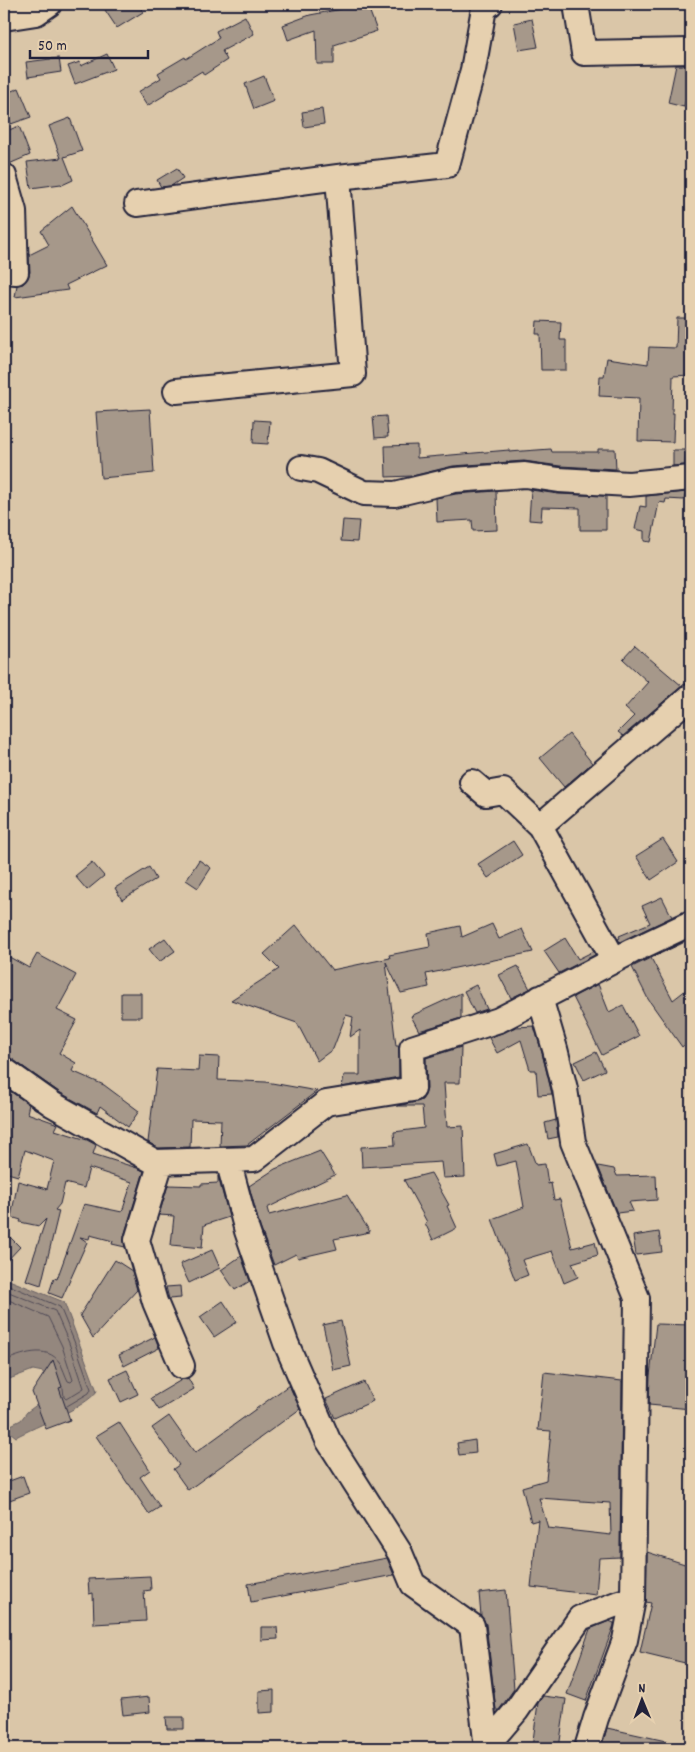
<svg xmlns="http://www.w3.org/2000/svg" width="695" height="1752" viewBox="0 0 695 1752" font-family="Dekko,sans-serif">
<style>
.water{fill:#94877e;stroke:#665f63}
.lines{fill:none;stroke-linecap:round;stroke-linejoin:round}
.shore{stroke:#504a56;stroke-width:1}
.building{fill:#a6988a;stroke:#22223b;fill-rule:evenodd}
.minor-casing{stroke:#22223b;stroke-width:28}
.minor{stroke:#e6d0af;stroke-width:24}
</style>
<rect width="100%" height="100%" fill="#dac6a8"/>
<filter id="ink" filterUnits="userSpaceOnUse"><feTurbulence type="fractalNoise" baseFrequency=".02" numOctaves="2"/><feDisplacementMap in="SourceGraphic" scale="10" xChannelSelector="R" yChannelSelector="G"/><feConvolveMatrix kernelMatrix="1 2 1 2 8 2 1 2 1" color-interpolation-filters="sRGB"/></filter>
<g filter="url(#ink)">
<!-- water -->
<path class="water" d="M4 1278 64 1302 97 1391C85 1408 36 1426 16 1437L5 1428 21 1420 27 1412 53 1393 43 1372 33 1370 4 1381Z"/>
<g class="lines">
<!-- shore -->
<path class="shore" d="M4 1283 60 1307 74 1341 91 1389 89 1393 67 1406
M4 1290 55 1311 69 1343 84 1388 66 1399 64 1397 63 1388
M4 1298 48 1317 62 1346 73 1380 71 1382 68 1381C65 1375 63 1368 60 1363 47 1343 20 1355 4 1361"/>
</g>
<!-- building -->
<path class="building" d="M116 4H138L143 12 117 28 105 10Z
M339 4H367L377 31 334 45V64H317L316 30 288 40 283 25 310 15 342 9Z
M245 16 254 34 222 51 227 60 204 75 202 71 164 94 165 95 147 106 138 92 161 78 158 73 185 57 186 59 219 38 216 31Z
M532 19 538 47 519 50 514 23Z
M107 54 114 69 75 84 68 66 80 62 81 66Z
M59 58 61 72 28 77 26 62Z
M676 65H691V74L684 107 668 103Z
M264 76 274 101 254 109 245 84Z
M19 88 31 117 11 124 4 106V94Z
M322 109 324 124 304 127 302 112Z
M70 118 82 151 64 157 73 180 62 185 61 184 31 188 27 162 61 158 49 126Z
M19 126 30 155 9 164 4 163V132Z
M177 168 183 178 171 186 161 187 157 180Z
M72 206 107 265 66 285 68 290 15 297 17 285 23 284 28 278 30 272 29 255 49 245 41 231Z
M677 318H691V375L673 376 672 413H674L673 442 638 441 639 398 599 396 600 376H604L607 358 648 364 649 347 676 348Z
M537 321 561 322 560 340H566V370H541L540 334H536Z
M150 409 154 473 101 478 96 412Z
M386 416 388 437 375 438 373 417Z
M254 420 270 421 268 444 253 443Z
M417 445V458L509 450V452L551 449 552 452H598V449H615L616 469 560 466 524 461 453 466 412 476 386 477 385 446Z
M673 450H686L685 465 673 466Z
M531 490 558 494 606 496V530H580V508L542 507 541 521 529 520Z
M496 491 497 530 473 531 472 520 437 522 436 498 456 494Z
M686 492 684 500 666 499 665 503 659 502 651 542 644 541V531L635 529 640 506 646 507V496Z
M343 520 359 521 357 542 341 541Z
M635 646 682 686 623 736 618 732 634 716 625 708 648 682 623 659Z
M569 734 592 763 564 787 540 758Z
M663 839 678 862 651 880 636 856Z
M513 841 522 855 488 878 478 864Z
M199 860 211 868 198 888 186 880Z
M92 862 104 876 87 890 75 876Z
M149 867 156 879 122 900 115 888Z
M662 897 672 917 620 942 618 939 620 938 619 936 650 923 642 906Z
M492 924 499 939 522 929 533 952 426 974 429 987 401 993 386 962 396 1046H399V1077L342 1087 344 1075H360V1030L350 1037 353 1017 346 1015 333 1049 317 1061 297 1023 231 1000 279 969 264 954 296 925 332 970 390 958 389 955 430 947 428 933 460 926 462 937Z
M165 938 175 951 159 962 149 949Z
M565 938 578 959 594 951 595 955 559 973 544 951Z
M683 942V943L651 958 673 1000 691 986V1039L682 1047 648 999 632 967Z
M4 954 29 968 37 954 76 975 57 1010 77 1020 59 1053 76 1063 72 1071 104 1085 139 1111 128 1127 100 1106 97 1113 59 1092 12 1059 4 1056Z
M518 966 530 989 511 998 499 975Z
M598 984 609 1012 623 1005 639 1036 602 1055 573 997Z
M476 985 487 1009 475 1013 464 991Z
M121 993H141V1017H121Z
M461 993V1018L419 1031 411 1016Z
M534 1026 542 1053 552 1094 538 1095 536 1070H530L521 1040 497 1053 489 1038 516 1027Z
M461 1047 460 1083H444L447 1127 463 1126 465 1177 443 1178 441 1162 362 1167 361 1147 395 1145 394 1132 424 1128 422 1106H397L416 1102 422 1100 425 1095 427 1089 426 1058Z
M596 1052 605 1070 584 1080 575 1062Z
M199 1056 219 1057 218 1080 266 1082 317 1091 247 1145 220 1146 221 1120 191 1119 190 1147 158 1148 148 1142 157 1069 198 1071Z
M4 1087 29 1104 27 1113 58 1124 55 1130 87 1140 96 1145 93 1154 137 1168 144 1171 124 1236 125 1247 112 1244 113 1241 90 1235 89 1239 80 1237 87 1242 62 1298 49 1293 54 1278 57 1279 84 1204 122 1212 132 1182 89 1168 84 1188 65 1183 60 1204 55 1210 59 1211 41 1285 26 1280 46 1219 39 1226 20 1222 21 1220 11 1217 18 1181 47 1189 54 1161 25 1150 18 1176 4 1172Z
M556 1120 558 1137 548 1139 545 1123Z
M528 1144 536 1165 545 1164 548 1184 551 1183 554 1200 560 1199 572 1248 595 1242 598 1255 572 1263 578 1277 564 1283 552 1251 522 1260 528 1275 515 1280 492 1219 524 1207 516 1161 497 1166 494 1154Z
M320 1151 335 1175 267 1208 269 1215 347 1195 370 1232 334 1239 337 1249 298 1258 296 1254 274 1265 260 1227 249 1186 275 1169Z
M598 1166 614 1169 617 1176 656 1175 657 1200 629 1202 633 1211 617 1213Z
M431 1173 449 1205 447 1206 457 1228 433 1240 425 1223 427 1222 404 1180Z
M218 1176 229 1217 204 1225 202 1248 171 1245 174 1216 159 1215 168 1185 201 1186V1184L218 1183Z
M4 1231 20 1247 4 1264Z
M659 1232 662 1252 636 1255 633 1236Z
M212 1250 220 1268 189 1283 180 1264Z
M241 1256 250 1281 235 1290 221 1270Z
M115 1260 132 1271 137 1290 93 1338 80 1315Z
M180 1286 181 1298 169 1299 166 1287Z
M223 1301 237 1322 214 1337 200 1317Z
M341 1321 351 1366 333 1370 323 1325Z
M656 1324 691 1325V1409L649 1405 650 1376Z
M155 1337 159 1348 124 1366 119 1355Z
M53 1360 62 1387 59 1388 70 1420 46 1429 32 1392Z
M127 1370 138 1394 121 1402 110 1378Z
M544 1372 622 1381 620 1557 599 1558 596 1595 531 1587 538 1520 531 1522 522 1487 546 1480 551 1431 538 1430ZM539 1498 610 1503 611 1535 548 1528Z
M188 1378 194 1389 159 1410 151 1398 183 1379Z
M364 1382 373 1401 335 1418 326 1399Z
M289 1385 300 1409 188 1490 173 1469 179 1465 152 1428 169 1416 195 1453Z
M119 1422 150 1470 140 1477 160 1507 149 1514 129 1484H128L96 1436Z
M475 1440 476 1453 459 1455 457 1443Z
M23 1476 29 1493 4 1502V1483Z
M647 1552 691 1566V1637L685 1663 640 1652 651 1603 646 1602Z
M387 1558 394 1575 251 1602 248 1584Z
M150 1576 151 1590 144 1591 146 1621 94 1624 93 1593 89 1594 88 1579Z
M506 1590 514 1689 499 1710H496L486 1624 481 1616 479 1593Z
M609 1621 614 1623V1625L586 1701 567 1694 590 1629Z
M261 1627H277L278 1639 261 1640Z
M274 1690V1712L259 1713V1691Z
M543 1696 566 1699 559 1748H532L538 1703Z
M149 1697 150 1712 123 1715 121 1700Z
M166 1717H184V1729H167Z
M607 1728 675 1743 674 1748H601Z"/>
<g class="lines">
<defs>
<path id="minor" d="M576 4 584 53 691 51
M4 18 36 13 49 4
M4 176 14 211 16 272 4 271
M137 204 338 177 447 165 473 70 484 8 490 4
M176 391 353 374 338 177
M301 468 318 471 364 493 395 494 454 480 525 475 559 480 629 484 691 478
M472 782 486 794 503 791 540 826 614 960
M540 826 691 696
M540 998 555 1049 565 1089 573 1142 637 1298 633 1599 625 1640 596 1718 587 1748
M4 1070 52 1104 155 1162 254 1159 326 1103 413 1089 412 1048 499 1020 632 951 691 923
M228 1160 247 1231 286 1343 328 1440 400 1553 413 1584 472 1626 487 1748
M161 1162 137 1240 155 1302 182 1366
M487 1745 516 1711 580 1618 619 1603 633 1599"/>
</defs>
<!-- minor casing -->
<use href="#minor" class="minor-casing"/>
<!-- minor -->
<use href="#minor" class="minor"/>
</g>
</g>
<!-- margin -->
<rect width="695" height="1752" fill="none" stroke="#e6d0af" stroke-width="20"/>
<rect x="10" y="10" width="675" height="1732" fill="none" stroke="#22223b" stroke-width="2" filter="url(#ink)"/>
<!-- north arrow -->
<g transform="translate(642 1700) rotate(359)" stroke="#e6d0af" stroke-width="4" paint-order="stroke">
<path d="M0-4L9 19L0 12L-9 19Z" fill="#22223b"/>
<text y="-8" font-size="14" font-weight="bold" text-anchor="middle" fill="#22223b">N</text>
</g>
<!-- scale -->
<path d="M30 50v8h118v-8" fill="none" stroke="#22223b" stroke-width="2.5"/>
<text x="38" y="50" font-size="15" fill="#22223b" stroke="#e6d0af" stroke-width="4" paint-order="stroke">50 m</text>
</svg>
